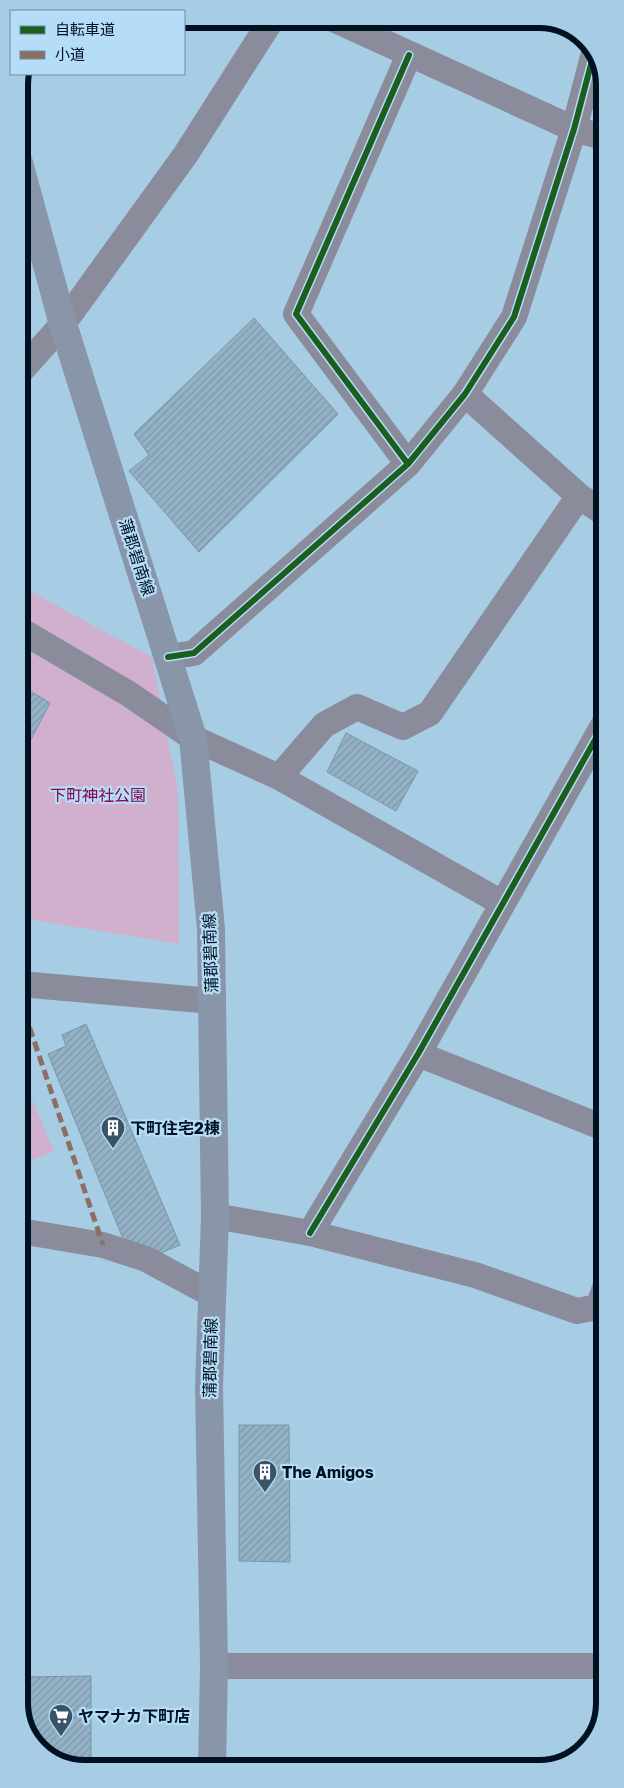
<svg xmlns="http://www.w3.org/2000/svg" width="624" height="1788" viewBox="0 0 624 1788" font-family="'Golos Text','Noto Sans JP',sans-serif">
<style>
.green{fill:#d0b0cc}
.building{fill:url(#building-hatch);stroke:#7896a8}
.lines{fill:none;stroke-linecap:round;stroke-linejoin:round}
.street{stroke:#8a8c9b;stroke-width:26}
.secondary{stroke:#8996a9;stroke-width:28}
.quiet{stroke:#8d6e63;stroke-width:5;stroke-dasharray:10 5;stroke-linecap:butt}
.cycleway-casing{stroke:#b5ddf7;stroke-width:9}
.cycleway{stroke:#1b5e20;stroke-width:6}
.labels{text-anchor:middle;stroke-width:4.5;stroke-linejoin:round;paint-order:stroke}
.street-label{font-size:16px;fill:#001221;stroke:#b5ddf7}
.park-label{font-size:16px;fill:#8a064d;stroke:#b5ddf7}
.poi-label{font-size:16px;font-weight:bold;fill:#001221;stroke:#b5ddf7;text-anchor:start}
.rim{fill:none;stroke:#001221;stroke-width:6}
</style>
<defs>
<pattern id="building-hatch" width="6" height="6" patternUnits="userSpaceOnUse" patternTransform="scale(1.25)"><rect width="6" height="6" fill="#94b2c5"/><path d="M-1 1l2-2M0 6l6-6M5 7l2-2" fill="none" stroke="#7e98a9"/></pattern>
</defs>
<rect width="100%" height="100%" fill="#a7cde5"/>
<!-- green -->
<path class="green" d="M20 586 152 657 178 791 179 944 20 918Z
M20 1071 54 1151 20 1165Z"/>
<!-- building -->
<path class="building" d="M254 318 338 414 199 552 129 471 149 455 134 434Z
M20 685 50 703 28 745 20 741Z
M346 733 418 771 396 811 327 772Z
M86 1024 180 1245 147 1259 128 1251 48 1054 66 1046 62 1035Z
M239 1425H289L290 1562 239 1561Z
M91 1676V1769H80L41 1753 21 1721V1677Z"/>
<g class="lines">
<!-- street -->
<path class="street" d="M333 19 574 129 603 137
M19 373 63 324 186 154 272 19
M465 394 579 496 604 513
M408 464 296 314 409 55
M20 630 129 694 193 738 279 777 502 903
M168 657 194 653 408 464 465 394 514 317 574 129 594 53
M279 777 324 725 357 707 403 727 430 713 579 496
M20 984 212 1001
M418 1054 604 1128
M215 1216 310 1233 475 1275 577 1311 598 1307 605 1288
M20 1231 103 1245 146 1259 211 1294
M310 1233 418 1054 604 724
M214 1666H605"/>
<!-- secondary -->
<path class="secondary" d="M19 163 63 324 193 738 211 929 212 1001 215 1216 209 1387 214 1666 212 1768"/>
<!-- quiet -->
<path class="quiet" d="M20 999 103 1245"/>
<defs>
<path id="cycleway" d="M408 464 296 314 409 55
M168 657 194 653 408 464 465 394 514 317 574 129 594 53
M310 1233 418 1054 604 724"/>
</defs>
<!-- cycleway casing -->
<use href="#cycleway" class="cycleway-casing"/>
<!-- cycleway -->
<use href="#cycleway" class="cycleway"/>
</g>
<!-- icons -->
<defs>
<symbol id="building-pin" viewBox="-11 -11 22 30"><path d="M0 17L-7.5 6A9.5 9.5 0 1 1 7.5 6Z" fill="#3a5366" stroke="#b5ddf7"/><path d="M-4-6H4V6H1V3H-1V6H-4ZM-2.5-4.3h1.7v1.8h-1.7ZM.8-4.3h1.7v1.8H.8ZM-2.5-1h1.7V.8h-1.7ZM.8-1h1.7V.8H.8Z" fill="#fff"/></symbol>
<symbol id="supermarket-pin" viewBox="-11 -11 22 30"><path d="M0 17L-7.5 6A9.5 9.5 0 1 1 7.5 6Z" fill="#3a5366" stroke="#b5ddf7"/><path d="M-6-5.5h2.5l.6 2H6L4.5 2H-2.5L-4.4-4H-6ZM-1.5 3.2a1.3 1.3 0 1 0 .1 0ZM3 3.2a1.3 1.3 0 1 0 .1 0Z" fill="#fff"/></symbol>
</defs>
<g fill-rule="evenodd">
<use href="#building-pin" x="99" y="1114" width="28" height="38"/>
<use href="#building-pin" x="251" y="1458" width="28" height="38"/>
<use href="#supermarket-pin" x="47" y="1702" width="28" height="38"/>
</g>
<g class="labels">
<!-- street labels -->
<g class="street-label">
<text transform="translate(137 557) rotate(72)" y="6">蒲郡碧南線</text>
<text transform="translate(210 953) rotate(-92)" y="6">蒲郡碧南線</text>
<text transform="translate(210 1358) rotate(-89)" y="6">蒲郡碧南線</text>
</g>
<!-- park labels -->
<g class="park-label">
<text x="98" y="801">下町神社公園</text>
</g>
<!-- poi labels -->
<g class="poi-label">
<text x="130" y="1134">下町住宅2棟</text>
<text x="282" y="1478">The Amigos</text>
<text x="78" y="1722">ヤマナカ下町店</text>
</g>
</g>
<!-- crop -->
<path d="M0 0H624V1788H0ZM85 28H539A57 57 0 0 1 596 85V1703A57 57 0 0 1 539 1760H85A57 57 0 0 1 28 1703V85A57 57 0 0 1 85 28Z" fill="#a7cde6" fill-rule="evenodd"/>
<path class="rim" d="M85 28H539A57 57 0 0 1 596 85V1703A57 57 0 0 1 539 1760H85A57 57 0 0 1 28 1703V85A57 57 0 0 1 85 28Z"/>
<!-- legend -->
<rect x="10" y="10" width="175" height="65" fill="#b5ddf7" stroke="#6d8ca1"/>
<rect x="20" y="26" width="25" height="8" fill="#1b5e20" stroke="#6d8ca1"/>
<text x="55" y="35" font-size="15" fill="#001221">自転車道</text>
<rect x="20" y="51" width="25" height="8" fill="#8d6e63" stroke="#6d8ca1"/>
<text x="55" y="60" font-size="15" fill="#001221">小道</text>
</svg>
